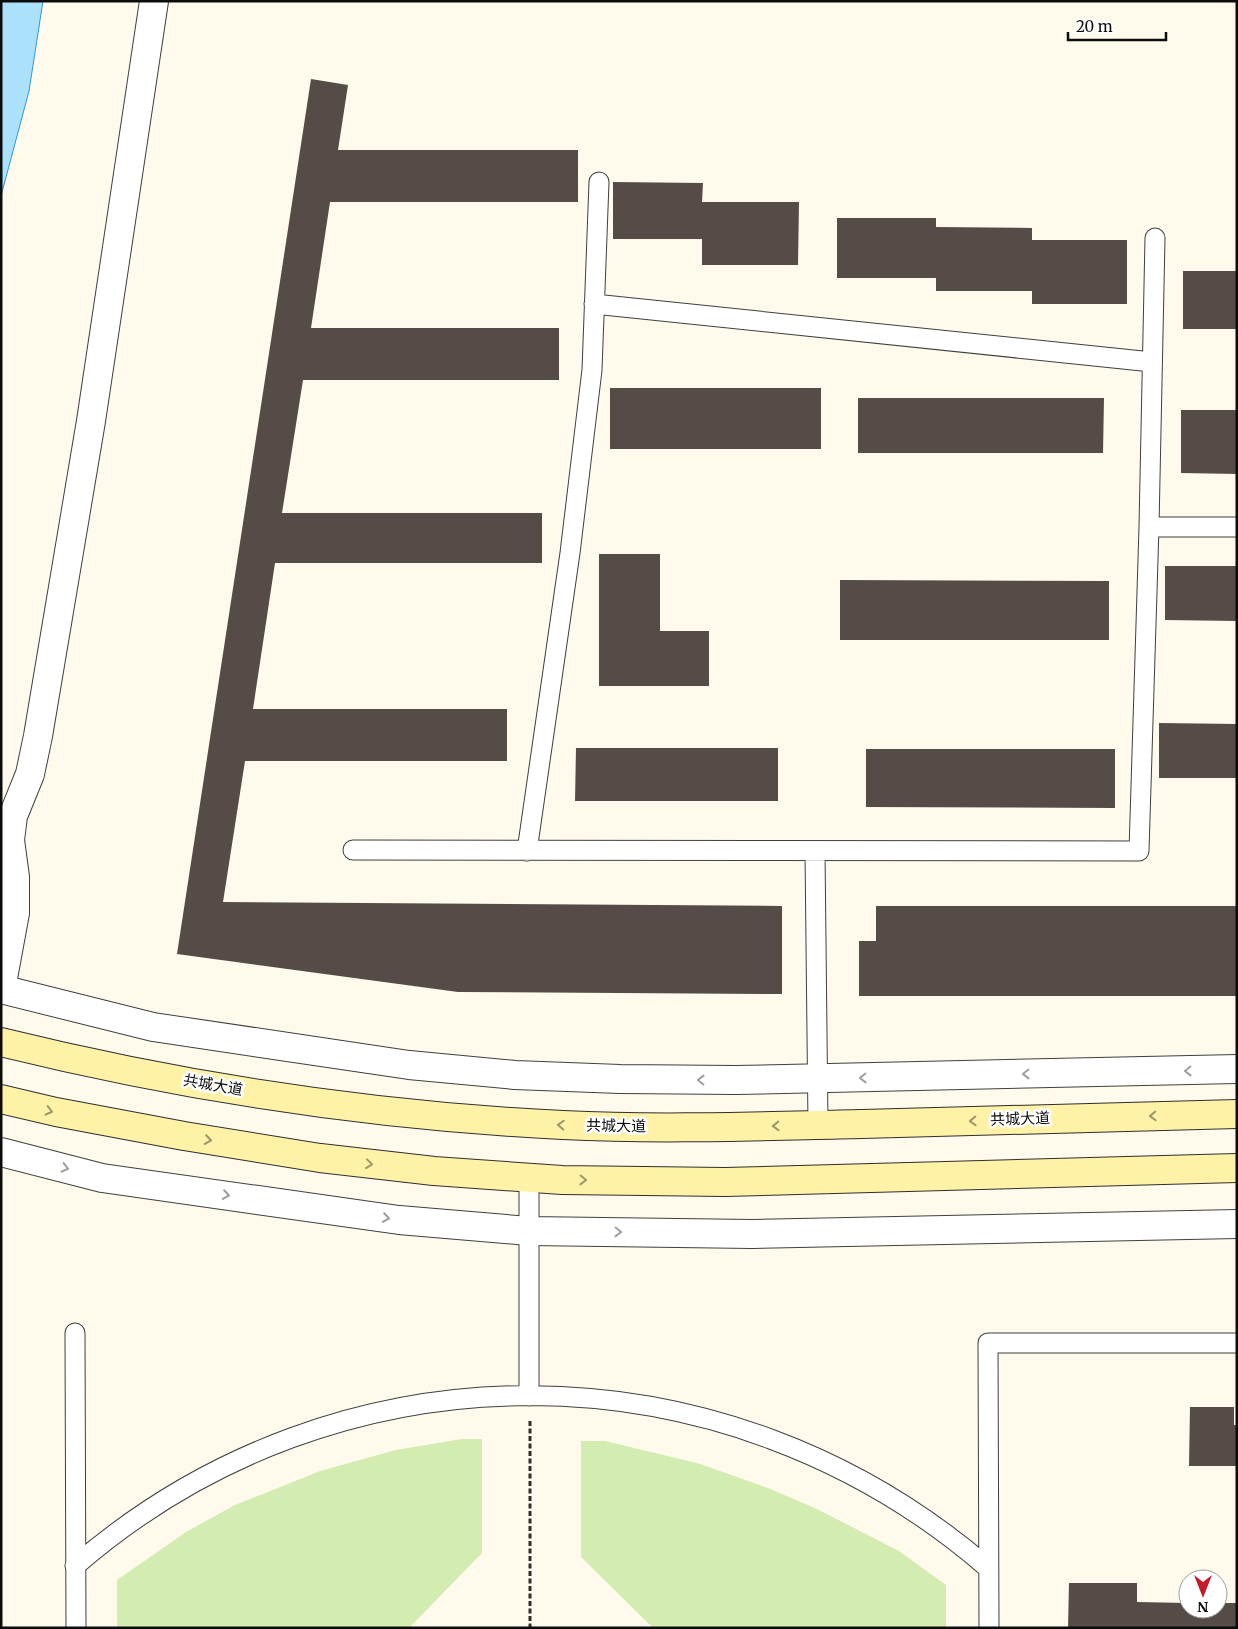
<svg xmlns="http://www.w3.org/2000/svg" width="1238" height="1629" viewBox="0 0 1238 1629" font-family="Merriweather,'Noto Sans SC',serif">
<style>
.green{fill:#d3ecb1}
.water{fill:#abe1fb;stroke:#2c9bd8}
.building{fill:#554c47}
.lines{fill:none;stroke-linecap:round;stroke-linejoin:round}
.service-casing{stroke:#3f3f3f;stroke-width:21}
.minor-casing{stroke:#3f3f3f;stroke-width:30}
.secondary-casing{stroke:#2e2e2e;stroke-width:30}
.path{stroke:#2e2e2e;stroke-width:3;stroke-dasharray:5 2.5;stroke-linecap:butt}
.service{stroke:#fff;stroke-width:19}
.minor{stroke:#fff;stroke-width:28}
.secondary{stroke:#fff1a6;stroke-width:28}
.oneway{stroke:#9e9e9e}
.oneway2{stroke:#9e9568}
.labels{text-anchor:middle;stroke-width:5;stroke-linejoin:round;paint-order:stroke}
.street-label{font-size:15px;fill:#0c0c0c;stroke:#fff}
</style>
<rect width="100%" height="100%" fill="#fffaeb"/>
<!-- green -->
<path class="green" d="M462 1439H482V1553L409 1628H117V1580L186 1532 235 1505 320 1471 396 1450Z
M581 1441H605L697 1463 768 1488 817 1509 899 1551 946 1585V1628H653L581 1557Z"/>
<!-- water -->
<path class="water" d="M1 1H43L29 91 1 196Z"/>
<!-- building -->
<path class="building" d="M311 79 348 85 338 150H578V202H330L311 328H559V380H303L282 513H542V563H275L253 709H507V761H245L223 902 782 906V994L458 992 177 954Z
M613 182 703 183 702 202H799L798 265H702V239H613Z
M837 218H936V227L1032 228V240H1127V304H1032V291H936V278H837Z
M1183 271H1237V329H1183Z
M610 388H821V449H610Z
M858 398H1104L1103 453H858Z
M1181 410H1237V474L1181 473Z
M599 554H660V631H709V686H599Z
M1165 566H1237V621L1165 620Z
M840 580 1109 581V640H840Z
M1159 723 1237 724V778H1159Z
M576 748H778V801H575Z
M866 749H1115V808L866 807Z
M876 906H1237V996H859V941H876Z
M1190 1407H1234V1425H1237V1466H1189Z
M1069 1583H1137V1602L1188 1603V1609H1218V1603H1237V1628H1068Z"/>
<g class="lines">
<defs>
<path id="service" d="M594 304 1152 362
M1149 527H1237
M353 850 1139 851 1149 527 1155 238
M527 851 570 553 592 370 599 182
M815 851 818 1125
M529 1178V1396
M75 1333 76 1628
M75 1566C339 1337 725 1340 988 1568
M989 1628 988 1343H1237"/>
<path id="minor" d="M1 989 153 1027 409 1065 515 1075 620 1079 736 1080 1237 1069
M1 989 15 913V877L10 840 13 816 30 774 38 736 91 421 154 1
M1 1152 102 1178 399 1220 529 1231 752 1234 1237 1224"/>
<path id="secondary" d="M1 1042C184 1087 375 1116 563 1125 662 1130 762 1126 862 1124 987 1120 1112 1117 1237 1114
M1 1099 56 1112 184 1136 320 1158 434 1171 562 1180 725 1182 1237 1168"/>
</defs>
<!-- service casing -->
<use href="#service" class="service-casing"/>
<!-- minor casing -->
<use href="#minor" class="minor-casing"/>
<!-- secondary casing -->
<use href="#secondary" class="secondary-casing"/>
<!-- path -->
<path class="path" d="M530 1421V1628"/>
<!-- service -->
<use href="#service" class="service"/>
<!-- minor -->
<use href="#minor" class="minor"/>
<!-- secondary -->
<use href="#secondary" class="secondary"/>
</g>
<!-- one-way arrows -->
<defs><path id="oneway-chevron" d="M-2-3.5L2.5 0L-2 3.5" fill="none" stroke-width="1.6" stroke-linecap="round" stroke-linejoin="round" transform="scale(1.25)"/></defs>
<g class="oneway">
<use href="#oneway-chevron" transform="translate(1188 1071) rotate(179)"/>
<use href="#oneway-chevron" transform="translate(1026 1074) rotate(179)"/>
<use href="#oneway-chevron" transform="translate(863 1078) rotate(179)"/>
<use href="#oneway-chevron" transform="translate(701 1080) rotate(-179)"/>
<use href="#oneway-chevron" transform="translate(65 1168) rotate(14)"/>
<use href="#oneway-chevron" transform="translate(226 1195) rotate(8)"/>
<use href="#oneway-chevron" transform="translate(386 1218) rotate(8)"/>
<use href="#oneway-chevron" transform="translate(618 1232) rotate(1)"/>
</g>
<g class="oneway2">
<use href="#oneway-chevron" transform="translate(49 1111) rotate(14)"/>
<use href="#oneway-chevron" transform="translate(1153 1116) rotate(178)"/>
<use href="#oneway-chevron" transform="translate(973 1121) rotate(178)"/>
<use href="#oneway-chevron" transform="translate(561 1125) rotate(-177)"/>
<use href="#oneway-chevron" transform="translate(776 1126) rotate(178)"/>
<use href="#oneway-chevron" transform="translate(208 1140) rotate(9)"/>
<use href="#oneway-chevron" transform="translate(369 1164) rotate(7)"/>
<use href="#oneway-chevron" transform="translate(583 1180) rotate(1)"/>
</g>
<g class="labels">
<!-- street labels -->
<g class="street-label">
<text transform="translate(213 1085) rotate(10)" y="5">共城大道</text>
<text transform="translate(1020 1119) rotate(-2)" y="5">共城大道</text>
<text transform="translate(616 1126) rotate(1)" y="5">共城大道</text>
</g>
</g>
<!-- border -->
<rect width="1238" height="1629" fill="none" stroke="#0c0c0c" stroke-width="5"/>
<!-- north arrow -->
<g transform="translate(1203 1594) rotate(180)"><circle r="24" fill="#ffffff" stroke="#9e9e9e"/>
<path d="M0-4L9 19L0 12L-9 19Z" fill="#c61a2a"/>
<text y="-8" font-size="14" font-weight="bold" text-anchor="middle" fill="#0c0c0c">N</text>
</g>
<!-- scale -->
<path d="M1068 32v8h98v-8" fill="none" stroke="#0c0c0c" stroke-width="2.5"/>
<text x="1076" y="32" font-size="15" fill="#0c0c0c" stroke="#ffffff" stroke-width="4" paint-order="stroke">20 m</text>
</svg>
